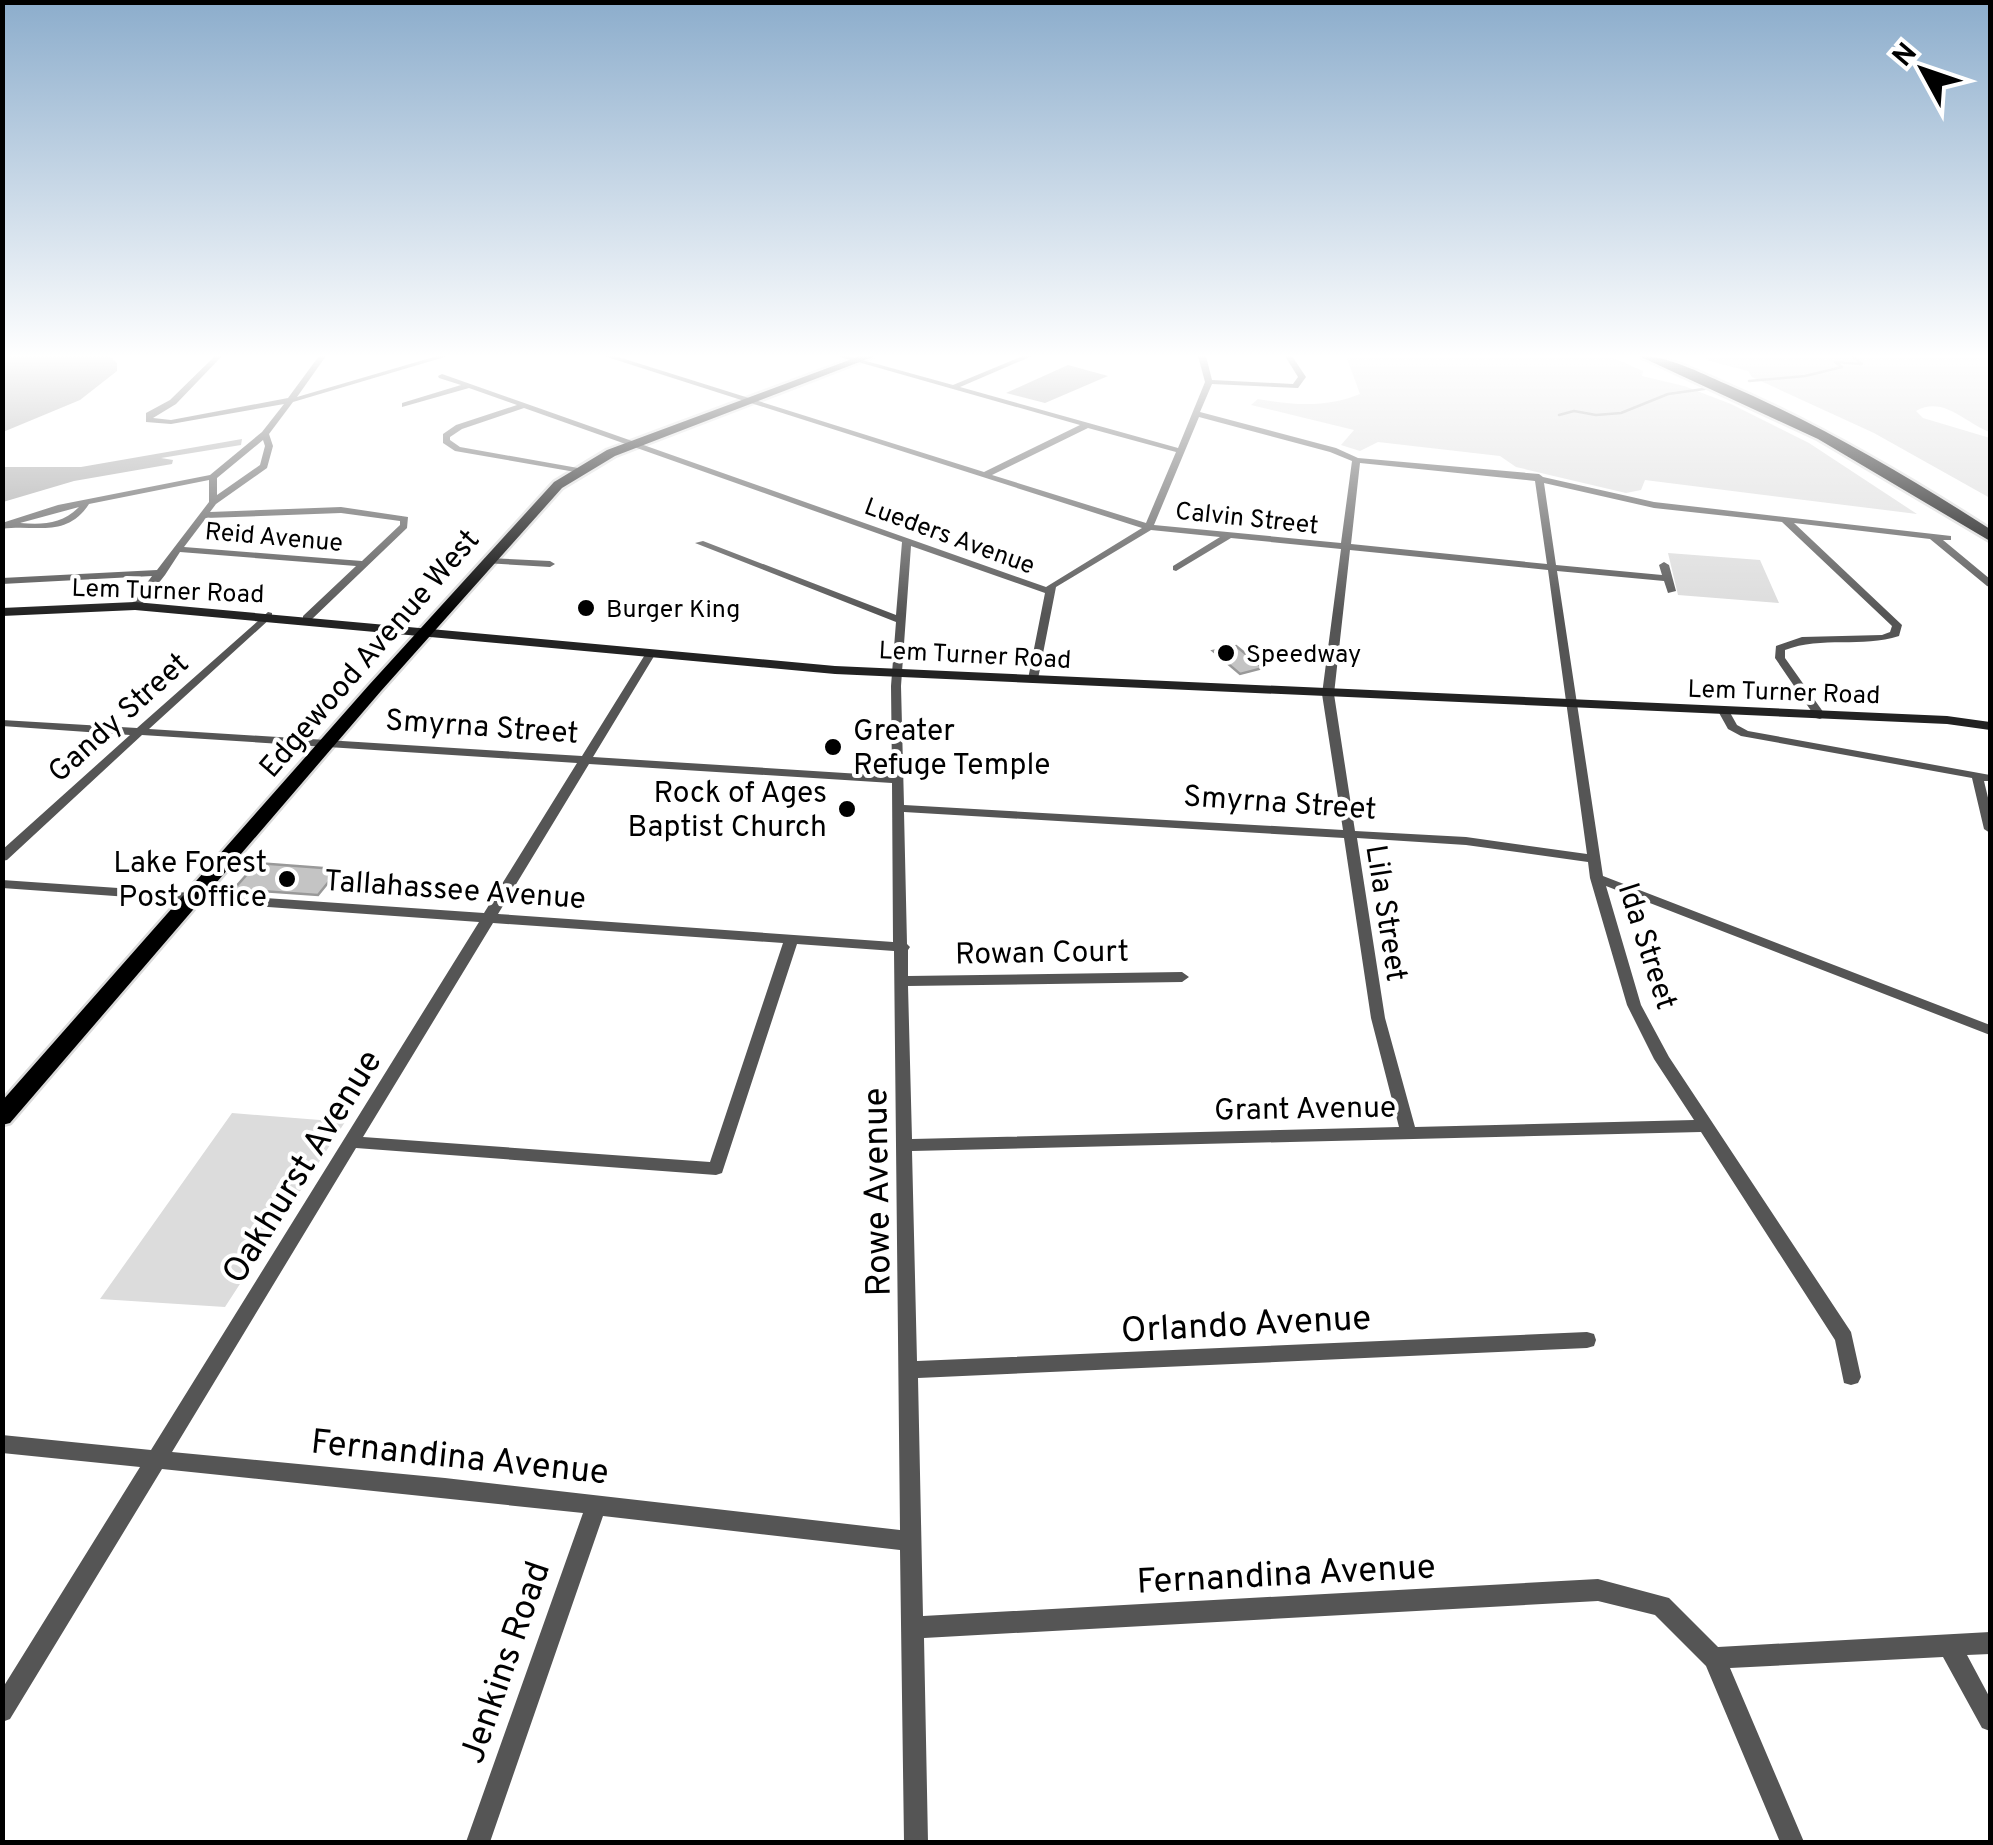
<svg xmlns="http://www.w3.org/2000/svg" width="1993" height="1845" viewBox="0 0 1993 1845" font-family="Overpass,sans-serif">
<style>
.green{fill:#dcdcdc}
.water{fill:#a3a3a3}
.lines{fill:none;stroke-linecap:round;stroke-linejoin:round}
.stream{stroke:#a3a3a3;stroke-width:2.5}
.building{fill:#c4c4c4;stroke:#999;stroke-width:2.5}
.primary-casing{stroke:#dbdbdb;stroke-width:5}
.highway-casing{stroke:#dbdbdb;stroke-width:5}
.street{fill:#555;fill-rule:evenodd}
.secondary{fill:#222;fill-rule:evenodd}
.primary{fill:#000;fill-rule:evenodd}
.highway{fill:#000;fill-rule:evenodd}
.poi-dot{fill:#000;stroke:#fff;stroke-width:4}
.labels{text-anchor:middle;stroke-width:8;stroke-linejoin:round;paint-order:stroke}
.far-street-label{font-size:25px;fill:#000;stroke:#fff}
.far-poi-label{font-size:25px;fill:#000;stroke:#fff;text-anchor:start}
.street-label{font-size:30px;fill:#000;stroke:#fff}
.poi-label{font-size:30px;fill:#000;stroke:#fff;text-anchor:end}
.near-street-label{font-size:35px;fill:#000;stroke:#fff}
</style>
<rect width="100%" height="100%" fill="#fff"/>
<!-- green -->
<path class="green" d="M1346 356H1609L1643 371 1642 376 1684 386 1731 404 1809 443 1917 514 1645 480 1641 490 1626 493 1516 467 1500 456 1378 442 1360 451 1341 445 1354 430 1251 405 1258 399C1294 405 1326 408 1360 394Z
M1704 356H1990V432C1966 424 1944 395 1916 411L1923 418 1990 438V498L1874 433 1752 377 1748 371 1706 360Z
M1668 553 1760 560 1779 603 1678 595Z
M232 1113 345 1122 225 1307 100 1299Z"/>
<!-- water -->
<path class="water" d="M3 356H109L117 363V371L80 400 3 432Z
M1068 365 1108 376 1045 403 1006 393Z
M242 439 241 445 161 458 173 460 172 464 74 481 3 502V467H81Z"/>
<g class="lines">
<!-- stream -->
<path class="stream" d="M1749 381 1805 376 1842 367 1835 362 1862 364 1852 356
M1559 415 1574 411 1596 415 1621 413 1668 394 1711 388"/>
</g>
<!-- building -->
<path class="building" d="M1236 646 1263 668 1240 674 1213 651Z
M257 863 323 868 339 869 318 895 234 889Z"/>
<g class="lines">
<defs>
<path id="primary" d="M860 356H875L615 456 562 488 381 691 10 1123 2 1125V1101L369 685 554 482 607 450Z"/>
<path id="highway" d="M1639 356C1669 356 1698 372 1726 384 1819 424 1906 475 1990 529V541L1818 439Z"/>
</defs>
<!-- primary casing -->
<use href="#primary" class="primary-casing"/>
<!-- highway casing -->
<use href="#highway" class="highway-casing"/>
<!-- street -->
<path class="street" d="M215 356H222L176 404 153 418 171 420 288 398 319 356H326L297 397 437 356H448L293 402 269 434 273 446 267 468 216 504 210 512 341 507 408 517 407 528 311 620H303V616L356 566 180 552 165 575 139 608 135 609 130 606 152 576 2 584V578L157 570 209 502V480L89 504C66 539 35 524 2 529V523L58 505 210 475 262 432 284 404 171 424 146 422V413L170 400ZM263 440 265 446 260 465 217 495V478ZM79 507C62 524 43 525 20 523ZM341 513 400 521V525L362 561 184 547 206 518Z
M604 356H615L984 472 1080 425 837 356H848L953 385 1023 356H1032L960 387 1178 448 1205 382 1198 356H1206L1212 380 1293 384 1298 377 1285 356H1292L1306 377 1298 388 1212 384 1200 412 1336 448 1358 458 1539 474 1543 477 1654 502 1951 536V540H1943L1990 579V587L1987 586 1930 539 1794 523 1902 625 1899 636C1862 648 1822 636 1785 650V658L1826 716 1820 719 1816 718 1775 658 1776 646 1802 637 1882 635 1890 632 1892 626 1782 522 1654 508 1544 483 1556 565 1662 575 1659 565 1664 562 1669 565 1676 591 1668 593 1664 581 1557 571 1603 876 1990 1025V1035L1606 886 1641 1005 1669 1057 1851 1332 1861 1377 1858 1383 1851 1385 1844 1383 1835 1340 1701 1132 912 1151 917 1361 1587 1332 1594 1334 1596 1340 1594 1346 1587 1348 918 1378 923 1616 1598 1579 1669 1598 1718 1647 1990 1632V1654L1967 1655 1990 1698V1731L1982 1728 1943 1657 1730 1668 1804 1842H1780L1706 1666 1655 1615 1598 1601 924 1638 928 1842H904L900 1550 603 1516 490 1842H466L583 1513 162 1469 10 1719 2 1722V1689L140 1467 2 1453V1435L151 1450 479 922 2 888V880L484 913 577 763 142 735 7 860 2 861V850L130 735 2 726V720L137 728 268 612 272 613V617L149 729 582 756 646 653 651 650 656 653 593 757 892 776 891 686 896 622 695 543 703 541 896 615 902 542 524 408 462 429 450 437V440L460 447 578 468 581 469V473L455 451 443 443V434L456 425 517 405 469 388 402 407V403L461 385 439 378 438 376 442 374 1046 587 1142 528ZM1199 417 1330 452 1352 461 1341 543 1154 525ZM1088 428 1176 452 1146 523 992 475ZM1360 463 1535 481 1547 564 1351 544ZM1151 530 1220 537 1173 566V570L1176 571 1231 538 1341 549 1322 694 1343 830 904 805 901 686 911 546 1045 593 1028 679 1033 682 1038 679 1056 587ZM1350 550 1548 570 1587 854 1466 837 1355 831 1334 694ZM589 764 892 783 893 942 498 914ZM904 812 1344 838 1371 1018 1399 1127 912 1139 908 986 1182 982 1189 977 1182 972 908 976V950L910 947 907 944ZM1357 838 1466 845 1588 862 1590 878 1627 1005 1654 1059 1694 1120 1415 1127 1385 1018ZM493 923 783 943 710 1162 363 1137ZM797 944 894 951 900 1530 445 1478 172 1452 356 1148 716 1175 722 1173Z
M487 558 550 561 555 564 550 567 484 563V559Z
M1724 708 1728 709 1737 725 1748 731 1990 775V781H1984L1990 806V833L1984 829 1972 778 1741 736 1728 729 1718 711Z"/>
<!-- secondary -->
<path class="secondary" d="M135 602 835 666 1947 716 1990 722V730L1947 724 835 674 135 610 2 616V608Z"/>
<!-- primary -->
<use href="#primary" class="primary"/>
<!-- highway -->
<use href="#highway" class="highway"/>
</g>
<!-- sky -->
<linearGradient id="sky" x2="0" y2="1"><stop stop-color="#8cadcc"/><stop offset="0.58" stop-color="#fff"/><stop offset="1" stop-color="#fff" stop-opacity="0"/></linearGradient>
<rect width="1993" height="614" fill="url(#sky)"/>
<!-- markers -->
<g class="poi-dot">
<circle cx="586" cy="608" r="10"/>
<circle cx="1226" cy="653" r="10"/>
<circle cx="833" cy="747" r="10"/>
<circle cx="847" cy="809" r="10"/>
<circle cx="287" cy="879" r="10"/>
</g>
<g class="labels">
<!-- far-street labels -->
<g class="far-street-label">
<text transform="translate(1247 517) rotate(6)" y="9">Calvin Street</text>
<text transform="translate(950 535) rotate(20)" y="9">Lueders Avenue</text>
<text transform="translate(274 536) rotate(5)" y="9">Reid Avenue</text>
<text transform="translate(168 590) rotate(2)" y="9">Lem Turner Road</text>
<text transform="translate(975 654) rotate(3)" y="9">Lem Turner Road</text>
<text transform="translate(1784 691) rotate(2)" y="9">Lem Turner Road</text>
</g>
<!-- far-poi labels -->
<g class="far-poi-label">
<text x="606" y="617">Burger King</text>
<text x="1246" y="662">Speedway</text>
</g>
<!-- street labels -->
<g class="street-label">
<text transform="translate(369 653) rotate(-49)" y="10">Edgewood Avenue West</text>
<text transform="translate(118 717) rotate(-42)" y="10">Gandy Street</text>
<text transform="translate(482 726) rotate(4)" y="10">Smyrna Street</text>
<text transform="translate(1280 802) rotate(4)" y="10">Smyrna Street</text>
<text transform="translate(455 889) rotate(4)" y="10">Tallahassee Avenue</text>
<text transform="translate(1387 913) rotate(81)" y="10">Lila Street</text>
<text transform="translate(1648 946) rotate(72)" y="10">Ida Street</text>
<text transform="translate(1042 952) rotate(-1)" y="10">Rowan Court</text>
<text transform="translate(1305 1108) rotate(-1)" y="10">Grant Avenue</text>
</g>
<!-- poi labels -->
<g class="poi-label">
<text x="853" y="740" text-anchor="start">Greater<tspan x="853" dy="34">Refuge Temple</tspan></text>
<text x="827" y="802">Rock of Ages<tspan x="827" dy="34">Baptist Church</tspan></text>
<text x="267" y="872">Lake Forest<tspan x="267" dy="34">Post Office</tspan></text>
</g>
<!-- near-street labels -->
<g class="near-street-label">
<text transform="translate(301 1166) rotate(-58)" y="12">Oakhurst Avenue</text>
<text transform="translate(876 1192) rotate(-91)" y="12">Rowe Avenue</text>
<text transform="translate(1246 1323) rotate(-3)" y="12">Orlando Avenue</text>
<text transform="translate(460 1456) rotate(6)" y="12">Fernandina Avenue</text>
<text transform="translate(1286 1573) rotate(-3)" y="12">Fernandina Avenue</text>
<text transform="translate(504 1662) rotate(-71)" y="12">Jenkins Road</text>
</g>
</g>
<!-- border -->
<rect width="1993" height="1845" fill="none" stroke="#000000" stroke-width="10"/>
<!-- north arrow -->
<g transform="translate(1923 70) rotate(310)" stroke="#ffffff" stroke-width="8" paint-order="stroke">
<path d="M0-8L18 38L0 25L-18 38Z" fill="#000000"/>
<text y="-15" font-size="28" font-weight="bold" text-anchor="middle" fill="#000000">N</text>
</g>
</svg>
